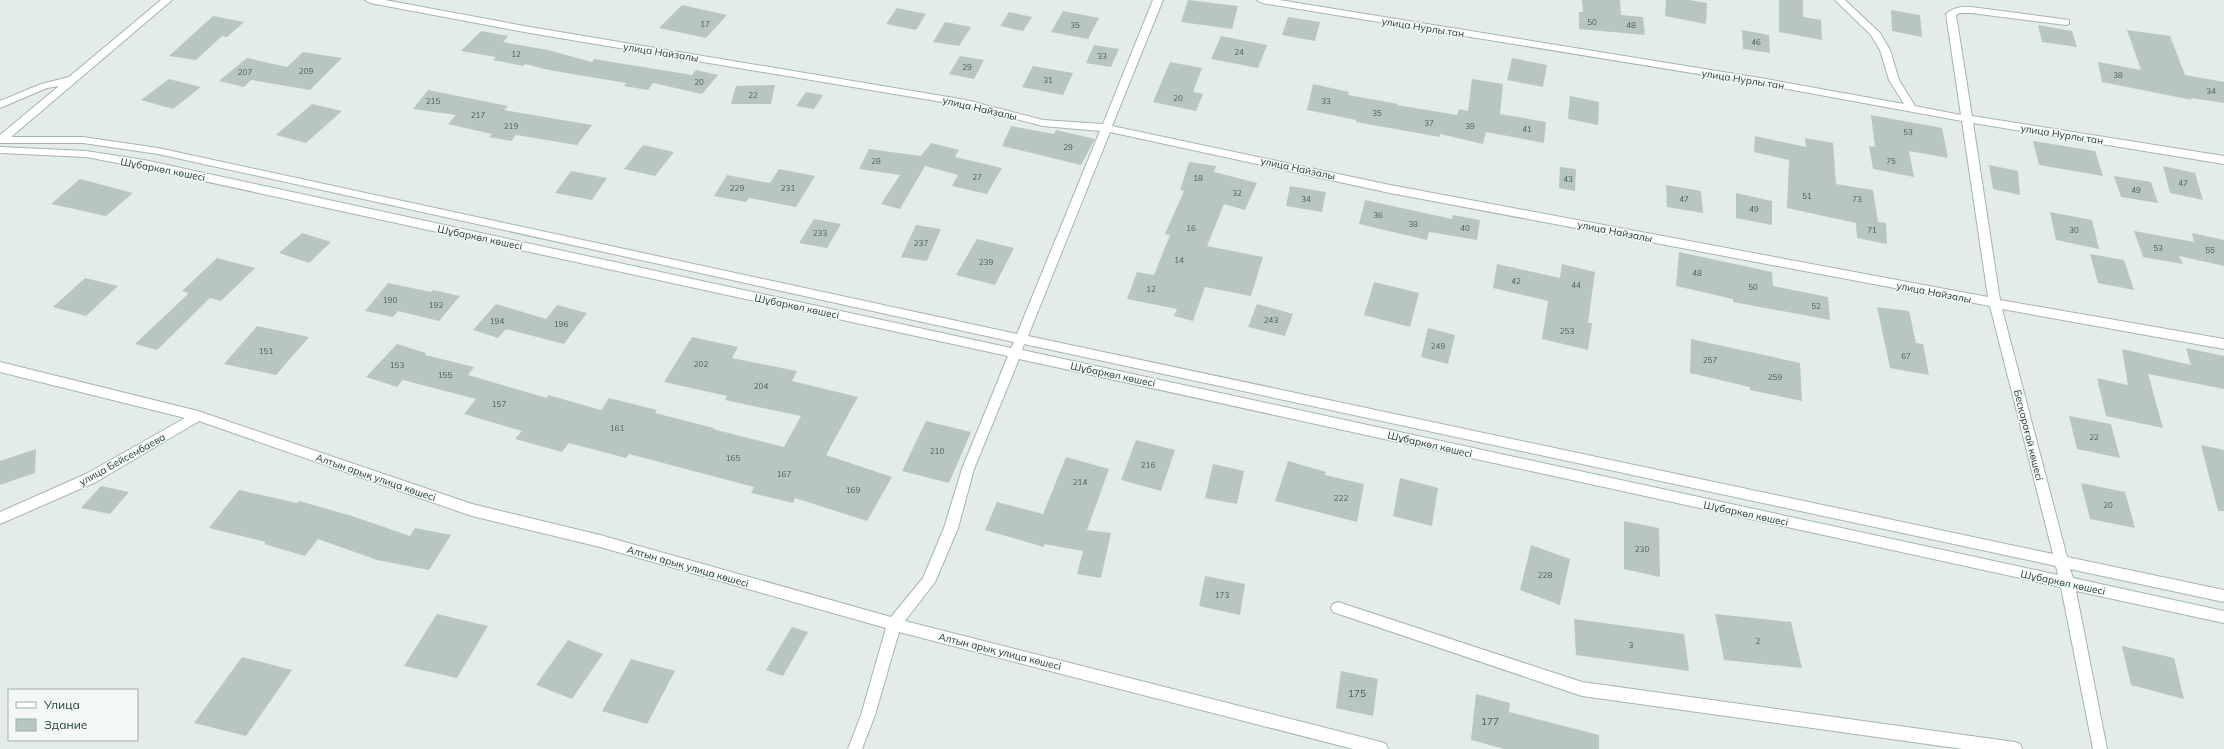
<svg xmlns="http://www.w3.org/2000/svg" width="2224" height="749" viewBox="0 0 2224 749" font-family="Mulish,sans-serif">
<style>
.building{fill:#b8c6c2}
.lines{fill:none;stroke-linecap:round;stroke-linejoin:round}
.minor-casing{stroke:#a6b4b0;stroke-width:2}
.minor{fill:#fff;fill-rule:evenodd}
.labels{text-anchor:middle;stroke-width:3;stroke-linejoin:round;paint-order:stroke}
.number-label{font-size:8px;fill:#495e5a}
.street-label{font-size:10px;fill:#243c38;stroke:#f3f8f6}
.near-number-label{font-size:10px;fill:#495e5a}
</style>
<rect width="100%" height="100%" fill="#e3ece8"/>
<!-- building -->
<path class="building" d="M1188 0 1238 6 1232 29 1181 22Z
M1582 0H1620L1621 15 1643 17 1645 35 1579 29V12H1583Z
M1666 0H1689L1707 3 1706 24 1665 16Z
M1779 0H1803V17L1821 20 1822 40 1779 32Z
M682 5 727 15 706 38 659 28Z
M897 8 926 14 916 30 886 24Z
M1891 10 1920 15 1922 37 1892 31Z
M1063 11 1099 18 1088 39 1051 32Z
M1009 12 1032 17 1023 31 1000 26Z
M213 16 244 22 227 37 222 36 196 60 169 56Z
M1288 17 1320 22 1315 41 1282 35Z
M945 22 971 27 959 46 933 42Z
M2038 25 2072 31 2077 47 2042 42Z
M1742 30 1769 35 1770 53 1743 49Z
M2127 30 2170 36 2185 75 2224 82V103L2191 98 2192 100 2102 82 2098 62 2141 70Z
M481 31 508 36 503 42 548 50 592 62 594 59 692 75 696 70 718 75 702 94 653 83 648 90 624 86 626 83 549 70 525 64 524 66 493 60 496 57 461 51Z
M1221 36 1267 45 1258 68 1211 59Z
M1094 45 1119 49 1111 67 1086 63Z
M303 52 342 58 310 90 251 80 244 87 219 81 247 58 287 67Z
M960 56 984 60 974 79 949 74Z
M1512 58 1547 65 1543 87 1507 80Z
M1170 62 1202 68 1193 92 1203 94 1196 111 1153 102Z
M1033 66 1073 73 1063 95 1022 87Z
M169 79 201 87 173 109 141 100Z
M1472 79 1503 84 1500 114 1546 122 1544 143 1486 132 1483 144 1440 134V137L1356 122V120L1307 110 1313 84 1349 92 1348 95 1398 104 1397 105 1457 115 1459 109 1468 111Z
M775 85 771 104H731L736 86Z
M428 90 508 106 504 110 592 125 577 145 516 135 511 141 489 137 492 134 448 124 456 115 413 109Z
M806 92 823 95 814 109 796 106Z
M1570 96 1599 102 1598 125 1568 119Z
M312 104 342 111 306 143 276 135Z
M1871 115 1942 128 1948 158 1909 151 1914 177 1873 169 1869 146 1875 147Z
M1011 126 1054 134 1056 130 1095 139 1081 165 1002 146Z
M1755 136 1806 147 1805 138 1833 143 1836 184 1873 190 1878 222 1886 223 1887 244 1857 238 1856 223 1787 208 1789 160 1754 152Z
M2033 141 2095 151 2103 176 2039 165Z
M931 143 959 150 955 157 1002 168 987 194 952 186 958 175 925 166 900 209 881 204 900 175 859 169 869 149 921 156Z
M643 145 674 152 655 176 624 169Z
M1189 162 1216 166 1214 172 1257 183 1245 210 1224 204 1207 246 1263 257 1251 296 1205 287 1193 321 1174 316 1177 309 1127 299 1137 272 1154 275 1170 235 1165 234 1184 191 1180 190Z
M1989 165 2018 171 2020 195 1993 189Z
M2163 166 2195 173 2203 200 2170 193Z
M1560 167 1576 169 1575 191 1559 188Z
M779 169 815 176 796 207 749 198 746 202 714 196 727 175 770 183Z
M571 171 607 178 592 200 555 193Z
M2114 176 2151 182 2158 203 2121 197Z
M80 179 133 193 106 216 51 204Z
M1666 185 1701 191 1703 213 1667 207Z
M1290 186 1326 192 1322 212 1286 206Z
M1736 193 1772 201V225L1736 218Z
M1365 200 1452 219 1453 215 1480 220 1477 240 1429 232 1427 240 1359 224Z
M2050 212 2092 220 2099 249 2056 240Z
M814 219 841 224 827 248 799 243Z
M916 225 941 229 927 261 901 257Z
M2134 231 2194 242 2192 233 2224 240V266L2179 256 2183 264 2143 257Z
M302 233 331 242 309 263 279 253Z
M977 239 1014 248 995 285 956 275Z
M1679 252 1772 272 1773 286 1828 297 1830 320 1733 302V299L1676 286Z
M2090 254 2124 260 2134 290 2098 283Z
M217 258 255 268 221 301 210 298 157 350 135 344 189 293 182 291Z
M1497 264 1560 278 1562 264 1595 272 1588 323H1592L1588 350 1542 339 1548 301 1493 288Z
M85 278 118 286 86 316 53 307Z
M1374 282 1419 293 1410 327 1364 315Z
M388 283 431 292 433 290 460 296 439 321 398 311 393 317 365 311Z
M496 304 546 319 557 305 587 313 564 344 506 329 498 338 473 330Z
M1257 304 1293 314 1285 336 1248 327Z
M1877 307 1909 311 1916 343 1923 344 1929 375 1890 368Z
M257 326 309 337 276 375 224 364Z
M1428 328 1455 335 1448 364 1421 357Z
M692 337 738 347 732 358 797 371 792 381 858 397 826 455 892 477 867 521 795 498 793 503 751 493 754 487 629 454 626 458 569 443 562 452 515 439 522 431 464 414 476 399 403 380 397 387 366 377 397 344 426 353 425 355 474 367 468 375 547 398 548 395 601 410 609 398 657 410 655 413 714 428 713 429 784 447 801 416 725 400 727 396 664 382Z
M1691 339 1800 363 1802 401 1750 390V387L1690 373Z
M2186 348 2224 356V389L2148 374 2163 428 2106 416 2097 378 2128 385 2122 349 2191 365Z
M2069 416 2111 424 2120 458 2077 449Z
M926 421 971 432 949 483 902 471Z
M1136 440 1175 450 1161 491 1121 480Z
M2201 445 2224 450V511H2218Z
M36 449 35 473 0 485V461Z
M1066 457 1109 469 1087 530 1111 533 1101 578 1077 574 1083 551 1044 544V547L985 530 997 502 1043 514Z
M1288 461 1326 472 1325 475 1364 484 1357 522 1275 501Z
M1213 464 1244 471 1237 504 1205 498Z
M1400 478 1438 488 1432 526 1393 516Z
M2081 483 2125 492 2135 528 2090 519Z
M101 486 129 492 110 514 81 508Z
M239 490 297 503 299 501 352 516 410 536 415 528 451 535 429 570 377 560 318 539 305 556 264 544 266 542 209 528Z
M1624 521 1659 528 1660 577 1624 569Z
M1531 545 1570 559 1560 605 1520 590Z
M1205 576 1245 584 1240 615 1199 606Z
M437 614 488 626 457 678 404 666Z
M1715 614 1791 622 1802 668 1724 660Z
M1574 619 1684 634 1689 671 1576 655Z
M792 627 808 632 783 676 766 670Z
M568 640 603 654 572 699 536 685Z
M2122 646 2174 658 2184 699 2131 685Z
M242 657 292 670 246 736 194 723Z
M631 659 675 671 647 724 602 711Z
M1341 671 1378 679 1373 716 1336 708Z
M1476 694 1510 703 1509 712 1599 735V749H1504L1471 740Z"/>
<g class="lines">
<defs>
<path id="minor" d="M161 0H172L11 137H83L158 148 1017 334 1100 131 1043 126 966 106 530 33 370 3 365 0H385L530 27 966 100 1043 120 1103 124 1153 0H1163L1112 126 1390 185 1988 297 1962 121 1760 84 1262 3 1257 0H1279L1760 78 1904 104 1889 80 1880 50 1871 35 1835 0H1845L1880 33 1890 50 1899 80 1915 106 1961 115 1946 14C1953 7 1961 7 1971 7L2069 20V24L2066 25 1971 13H1960L1956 15 1972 116 2224 156V164L1973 123 2000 300 2224 339V349L2002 309 2067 557 2224 590V602L2070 569 2073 578 2224 611V623L2076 591 2107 749H2093L2061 587 1019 359 974 469 958 528 935 582 905 621 1381 742 1386 744 1388 749H1353L899 632 875 715 862 749H848L861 715 886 628 600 547 472 516 199 421 96 482 0 524V512L86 474 185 418 0 372V362L198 411 472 504 600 535 891 617 923 578 944 528 962 469 1008 356 144 168 86 157 0 153V147L86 151 144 160 1011 348 1014 342 158 154 83 143H0V135L59 86 47 88 0 108V101L41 84 69 77ZM1110 132 1390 193 1990 306 2053 554 1028 336ZM1024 344 2056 566 2058 575 1022 350Z
M1338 602 1582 682 2015 742 2020 744 2022 749H1963L1582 696 1333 612 1331 608 1333 604Z"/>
</defs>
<!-- minor casing -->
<use href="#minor" class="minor-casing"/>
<!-- minor -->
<use href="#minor" class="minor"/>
</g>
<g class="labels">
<!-- number labels -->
<g class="number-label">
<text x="1592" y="25">50</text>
<text x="705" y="27">17</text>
<text x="1075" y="28">35</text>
<text x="1631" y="28">48</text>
<text x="1756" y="45">46</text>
<text x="1239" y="55">24</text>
<text x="516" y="57">12</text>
<text x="1102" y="59">33</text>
<text x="967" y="70">29</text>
<text x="306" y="74">209</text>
<text x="245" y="75">207</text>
<text x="2118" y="78">38</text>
<text x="1048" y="83">31</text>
<text x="699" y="85">20</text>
<text x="2211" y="94">34</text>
<text x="753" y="98">22</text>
<text x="1178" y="101">20</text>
<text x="433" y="104">215</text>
<text x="1326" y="104">33</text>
<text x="1377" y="116">35</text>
<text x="478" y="118">217</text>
<text x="1429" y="126">37</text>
<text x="511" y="129">219</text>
<text x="1470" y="129">39</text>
<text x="1527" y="132">41</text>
<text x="1908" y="135">53</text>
<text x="1068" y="150">29</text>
<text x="876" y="164">28</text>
<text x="1891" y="164">75</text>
<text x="977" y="180">27</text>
<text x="1198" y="181">18</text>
<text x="1568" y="182">43</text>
<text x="2183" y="186">47</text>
<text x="737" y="191">229</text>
<text x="788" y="191">231</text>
<text x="2136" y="193">49</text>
<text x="1237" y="196">32</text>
<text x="1807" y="199">51</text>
<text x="1306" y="202">34</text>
<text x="1684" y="202">47</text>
<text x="1857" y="202">73</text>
<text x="1754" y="212">49</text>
<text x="1378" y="218">36</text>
<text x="1413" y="227">38</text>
<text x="1191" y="231">16</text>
<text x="1465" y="231">40</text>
<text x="1872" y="233">71</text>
<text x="2074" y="233">30</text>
<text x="820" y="236">233</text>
<text x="921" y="246">237</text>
<text x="2158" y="251">53</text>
<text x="2210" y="253">55</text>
<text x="1179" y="263">14</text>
<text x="986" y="265">239</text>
<text x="1697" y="276">48</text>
<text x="1516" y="284">42</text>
<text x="1576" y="288">44</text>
<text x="1753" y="290">50</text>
<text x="1151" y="292">12</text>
<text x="390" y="303">190</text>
<text x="436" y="308">192</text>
<text x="1816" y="309">52</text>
<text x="1271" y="323">243</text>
<text x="497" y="324">194</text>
<text x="561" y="327">196</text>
<text x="1567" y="334">253</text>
<text x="1438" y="349">249</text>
<text x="266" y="354">151</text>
<text x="1906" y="359">67</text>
<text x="1710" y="363">257</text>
<text x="701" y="367">202</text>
<text x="397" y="368">153</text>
<text x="445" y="378">155</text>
<text x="1775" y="380">259</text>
<text x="761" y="389">204</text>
<text x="499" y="407">157</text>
<text x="617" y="431">161</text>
<text x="2094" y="440">22</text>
<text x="937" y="454">210</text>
<text x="733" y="461">165</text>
<text x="1148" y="468">216</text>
<text x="784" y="477">167</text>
<text x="1080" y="485">214</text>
<text x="853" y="493">169</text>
<text x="1341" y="501">222</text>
<text x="2108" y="508">20</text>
<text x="1642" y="552">230</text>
<text x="1545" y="578">228</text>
<text x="1222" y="598">173</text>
<text x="1758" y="644">2</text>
<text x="1631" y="648">3</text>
</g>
<!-- street labels -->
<g class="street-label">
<text transform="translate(1423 27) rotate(9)" y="4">улица Нурлы тан</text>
<text transform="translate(661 52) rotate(9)" y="4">улица Найзалы</text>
<text transform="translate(1743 79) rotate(9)" y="4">улица Нурлы тан</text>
<text transform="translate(980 108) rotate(13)" y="4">улица Найзалы</text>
<text transform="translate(2062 134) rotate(9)" y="4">улица Нурлы тан</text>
<text transform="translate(1298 168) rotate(12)" y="4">улица Найзалы</text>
<text transform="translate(163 169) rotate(11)" y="4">Шұбаркөл көшесі</text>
<text transform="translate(1615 231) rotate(11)" y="4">улица Найзалы</text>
<text transform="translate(480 237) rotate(12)" y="4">Шұбаркөл көшесі</text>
<text transform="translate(1934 292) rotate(11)" y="4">улица Найзалы</text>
<text transform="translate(797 306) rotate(12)" y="4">Шұбаркөл көшесі</text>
<text transform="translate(1113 374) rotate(12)" y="4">Шұбаркөл көшесі</text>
<text transform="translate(2029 435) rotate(76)" y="4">Бесқарағай көшесі</text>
<text transform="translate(1430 444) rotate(13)" y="4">Шұбаркөл көшесі</text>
<text transform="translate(122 459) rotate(-29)" y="4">улица Бейсембаева</text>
<text transform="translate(376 477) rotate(19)" y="4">Алтын арық улица көшесі</text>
<text transform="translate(1746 513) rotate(12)" y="4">Шұбаркөл көшесі</text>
<text transform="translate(688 566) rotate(16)" y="4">Алтын арық улица көшесі</text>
<text transform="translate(2063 582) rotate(12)" y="4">Шұбаркөл көшесі</text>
<text transform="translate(1000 651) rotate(14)" y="4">Алтын арық улица көшесі</text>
</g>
<!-- near-number labels -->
<g class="near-number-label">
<text x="1357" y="697">175</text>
<text x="1490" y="725">177</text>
</g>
</g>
<!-- legend -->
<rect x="8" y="689" width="130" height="52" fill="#f3f8f6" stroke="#a0adaa"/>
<rect x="16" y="702" width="20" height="6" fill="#ffffff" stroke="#a0adaa"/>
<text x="44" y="709" font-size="12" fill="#243c38">Улица</text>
<rect x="16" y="719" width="20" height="12" fill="#b8c6c2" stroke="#a0adaa"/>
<text x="44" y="729" font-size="12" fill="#243c38">Здание</text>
</svg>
